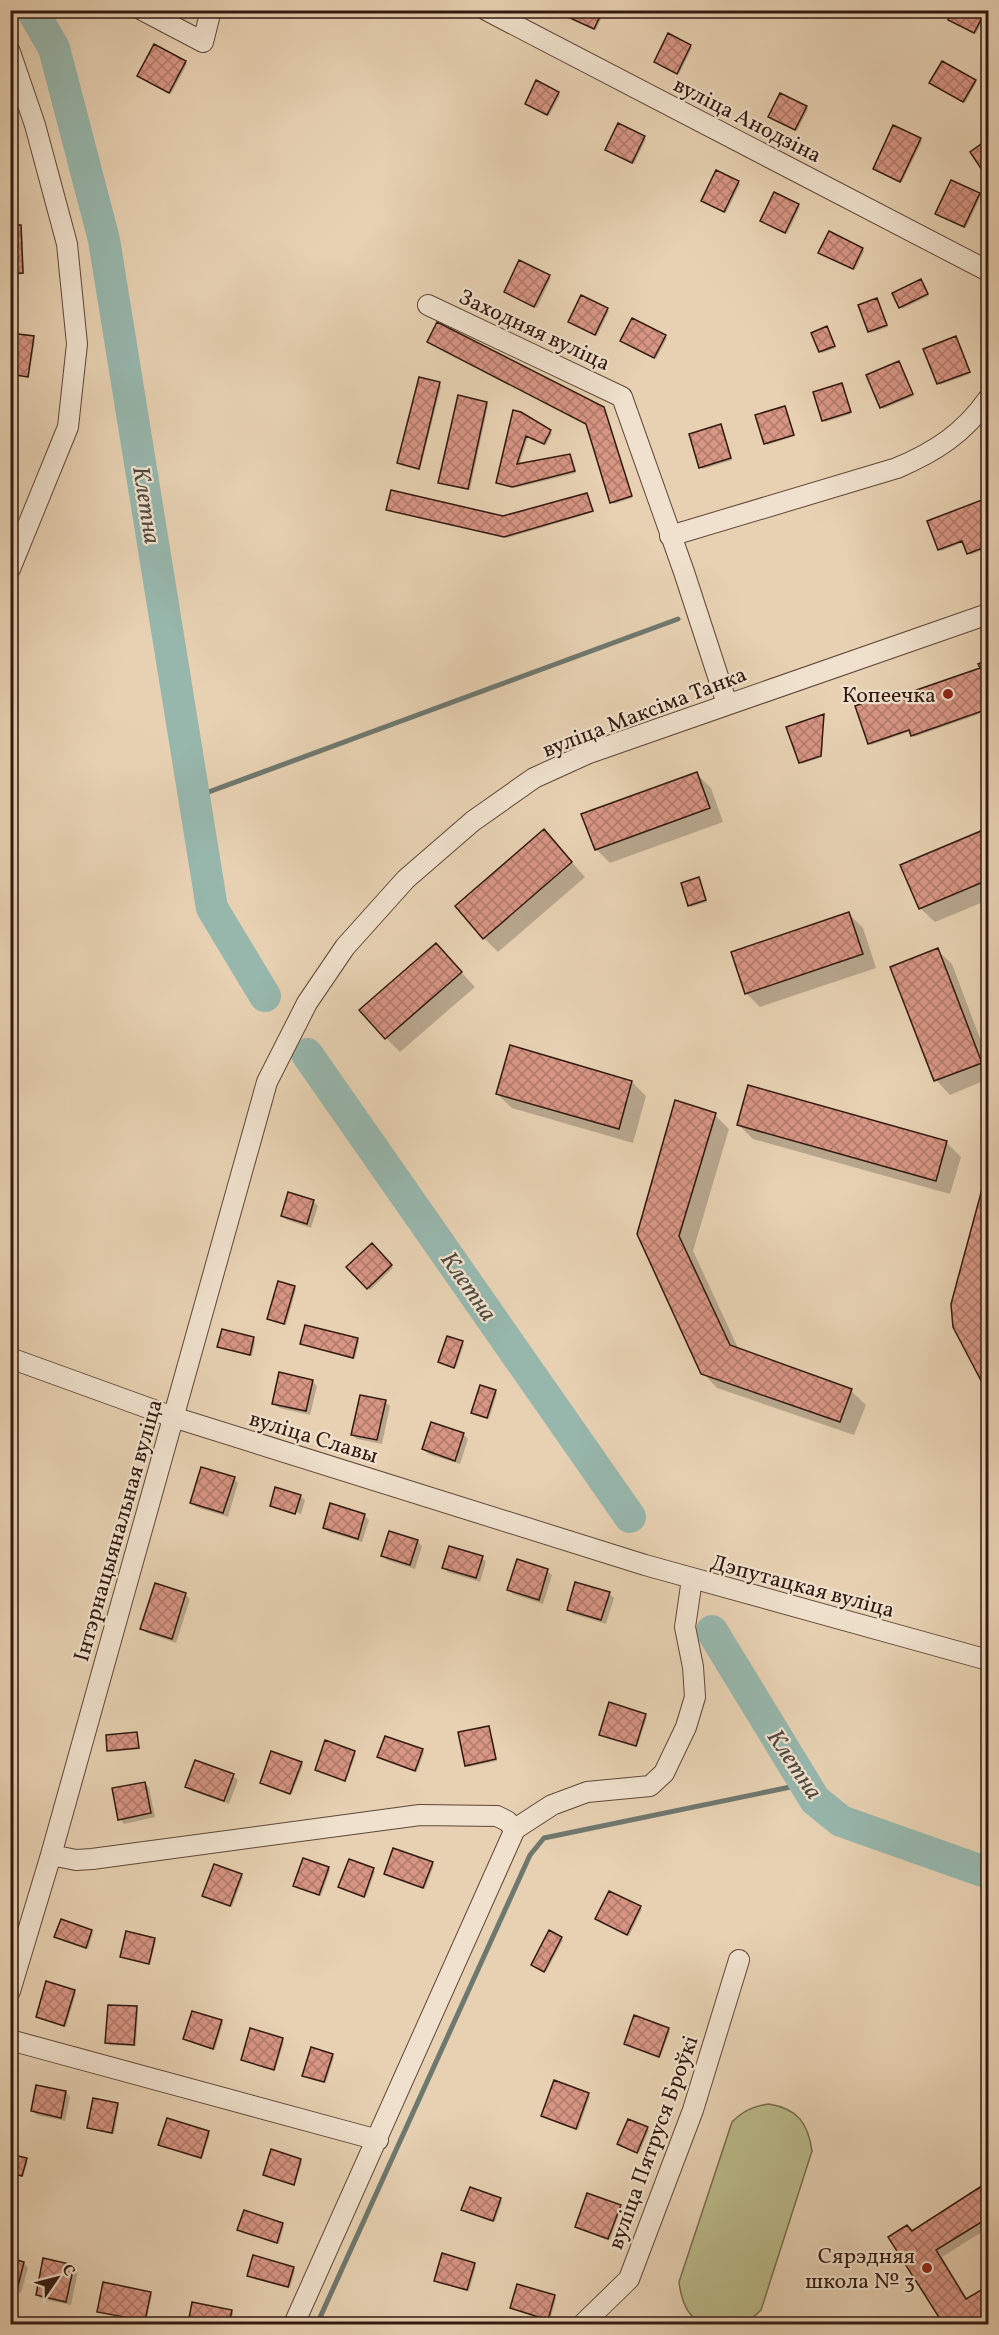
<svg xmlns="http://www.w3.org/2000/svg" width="999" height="2335" viewBox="0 0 999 2335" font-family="Vollkorn,serif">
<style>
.pitch{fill:#baba89;stroke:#766a4c;stroke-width:1.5}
.shadow{fill:#0003}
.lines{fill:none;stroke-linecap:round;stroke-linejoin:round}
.stream{stroke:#6f786e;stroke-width:5}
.river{stroke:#97b7ad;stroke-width:32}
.building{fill:url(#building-cross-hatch);stroke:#32190f;stroke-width:1.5}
.minor-casing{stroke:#5f4738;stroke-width:22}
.minor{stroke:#efe1cd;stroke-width:20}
.poi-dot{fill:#8f2418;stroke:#efe1cd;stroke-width:2}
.labels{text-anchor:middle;stroke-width:4.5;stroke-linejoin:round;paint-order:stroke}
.street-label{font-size:22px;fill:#32190f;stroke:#efe1cd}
.poi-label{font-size:22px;fill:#32190f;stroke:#efe1cd;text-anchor:end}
.water-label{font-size:24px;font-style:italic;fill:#50483e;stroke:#efe1cd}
</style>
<defs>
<pattern id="building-cross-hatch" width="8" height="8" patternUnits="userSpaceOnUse" patternTransform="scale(1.5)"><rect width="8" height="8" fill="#d79584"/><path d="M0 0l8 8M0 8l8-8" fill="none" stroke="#af796a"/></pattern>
</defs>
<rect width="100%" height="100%" fill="#e7d1b2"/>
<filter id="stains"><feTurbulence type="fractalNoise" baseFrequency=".00333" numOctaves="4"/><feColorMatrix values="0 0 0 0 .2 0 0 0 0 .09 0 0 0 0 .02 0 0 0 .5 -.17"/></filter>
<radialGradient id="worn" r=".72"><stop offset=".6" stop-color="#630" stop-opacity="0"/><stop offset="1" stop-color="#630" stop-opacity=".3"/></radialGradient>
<!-- pitch -->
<path class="pitch" d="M769 2104C798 2109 808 2123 812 2151L761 2310C747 2324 744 2324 724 2324 718 2324 710 2326 705 2324 687 2319 681 2298 679 2282L732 2122C743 2111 753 2106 769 2104Z"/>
<!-- shadow -->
<path class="shadow" d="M572 10H605L596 30 571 18Z
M928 10H938L935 15Z
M954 10H988L976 34 952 21Z
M690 46 692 48 679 74 656 62Z
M185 62 187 64 171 94 141 78Z
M975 81 976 83 965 103 933 84Z
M558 93 560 95 549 116 528 105Z
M806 107 808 109 797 131 772 119Z
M619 125 646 139 634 164 607 150Z
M920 139 922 141 902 182 876 170Z
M10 175 14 190 10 191Z
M738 183 740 184 726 213 703 201Z
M775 194 800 207 787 234 764 222Z
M979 194 981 196 966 228 939 215Z
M20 226 22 228 24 274 10 275V227Z
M862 249 864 251 855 270 822 254Z
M549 277 551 278 537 308 508 294Z
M921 281 929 296 902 309 901 307Z
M878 301 888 327 871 333 870 331Z
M607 309 609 311 597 336 569 322Z
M827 328 836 348 822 353 820 351Z
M10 334 35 340 29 378 10 375Z
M665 336 667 338 656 359 622 341Z
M957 340 970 374 940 385 925 350Z
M429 342 605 411 632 498 614 504 612 502 587 425Z
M900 365 914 396 883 409 881 407Z
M439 384 441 386 420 470 401 465 399 463Z
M843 387 851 414 825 422 823 420Z
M486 403 488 405 470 490 442 484 440 482Z
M784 407 795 436 767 445 766 443Z
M514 412 552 433 546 445 528 437 519 465 570 456 576 473 515 488 499 484 498 482Z
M720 426 732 460 703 469 701 467Z
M10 441 16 446 10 451Z
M587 495 594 512 507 538 388 509 503 517Z
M987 499 988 548 970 555 964 542 941 551 929 522Z
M988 662V711L914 737 911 731 871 745 869 743 897 693 899 697 982 669 980 665Z
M824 715 822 757 802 764 788 728Z
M696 773 711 788 723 822 610 863 596 849Z
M988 829V900L935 922 920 908 902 865Z
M544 831 585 877 498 952 484 938Z
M699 879 707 902 691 907 689 905Z
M849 914 863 928 876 968 760 1007 746 993Z
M436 945 475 987 400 1052 386 1038Z
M937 950 952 964 988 1060V1079L950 1095 936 1080Z
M511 1047 632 1082 646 1096 633 1143 512 1108 497 1094Z
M715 1115 729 1129 693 1251 739 1350 851 1391 866 1405 854 1435 717 1388 703 1373 639 1234Z
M739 1125 946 1142 961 1157 950 1194 753 1139Z
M986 1180H988V1391L955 1327Z
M289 1194 314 1202 318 1206 311 1228 287 1220 282 1216Z
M372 1245 393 1268 370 1290 348 1267Z
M294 1287 296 1289 286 1325 270 1320 269 1318Z
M254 1339 255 1341 252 1356 219 1347Z
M357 1340 359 1341 355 1359 302 1344Z
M462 1342 464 1344 456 1368 440 1362Z
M312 1381 317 1386 310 1415 279 1408 274 1404Z
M495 1391 497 1393 489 1419 474 1415 473 1413Z
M385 1402 390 1406 382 1444 357 1439 352 1434Z
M432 1424 464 1435 468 1439 460 1464 428 1454 424 1449Z
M234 1479 238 1483 228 1517 196 1507 192 1502Z
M300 1496 305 1500 301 1514 275 1506V1509L271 1505Z
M364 1515 369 1520 362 1542 329 1532 324 1527Z
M417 1541 422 1546 415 1569 387 1560 383 1555Z
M482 1558 486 1562 480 1582 448 1572 443 1567Z
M547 1571 552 1575 543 1604 513 1594 509 1590Z
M185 1594 190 1599 176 1643 147 1633 142 1629Z
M609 1594 614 1598 606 1624 573 1614 568 1609Z
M645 1715 647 1717 637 1747 601 1734Z
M488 1728 497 1761 468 1767 466 1765Z
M137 1733 140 1749 110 1752 109 1750Z
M422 1750 424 1752 417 1772 379 1757Z
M354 1752 356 1754 346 1781 316 1769Z
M301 1763 303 1765 292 1794 263 1784Z
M233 1776 238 1780 229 1804 192 1791 187 1786Z
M145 1783 149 1788 155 1817 124 1824 120 1819Z
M350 1861 375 1871 366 1897 340 1887Z
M432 1863 434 1865 425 1889 386 1873Z
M328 1868 330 1870 321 1896 295 1885Z
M241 1875 243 1877 232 1907 204 1896Z
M640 1907 642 1909 629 1936 597 1919Z
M91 1931 93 1933 88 1949 58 1938Z
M550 1932 563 1940 546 1972 535 1966Z
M154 1939 156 1941 150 1964 122 1956Z
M74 1992 76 1993 66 2027 37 2016Z
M136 2008 138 2010 136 2046 109 2045 107 2043Z
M221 2022 223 2023 215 2050 185 2039Z
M668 2029 670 2031 660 2058 625 2044Z
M282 2040 284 2042 275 2070 244 2061Z
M332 2055 334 2057 326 2083 306 2077Z
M555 2082 590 2096 578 2130 543 2116Z
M66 2092 70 2097 65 2121 37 2115 33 2111Z
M117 2105 119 2107 114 2134 89 2127Z
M647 2129 649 2130 639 2153 621 2146Z
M208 2132 210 2134 202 2159 160 2145Z
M10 2155 28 2161 23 2177 10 2173Z
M301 2160 302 2162 295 2185 265 2175Z
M988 2184V2228L942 2257 968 2300 988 2287V2324H940L944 2322 913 2232Z
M500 2199 502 2201 495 2222 465 2211Z
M620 2206 621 2208 610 2240 577 2226Z
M245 2212 283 2224 284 2226 279 2244 241 2232 239 2230Z
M10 2260 24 2263 28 2268 21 2293 10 2290Z
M474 2264 476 2266 469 2291 436 2280Z
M73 2266 78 2271 71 2305 42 2299 37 2295Z
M293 2268 295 2270 290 2288 249 2275Z
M150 2293 152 2295 146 2322 99 2311Z
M554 2296 556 2298 550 2321 511 2308Z
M232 2311 233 2313 231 2324H189Z"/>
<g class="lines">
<!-- stream -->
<path class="stream" d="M195 797 678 619
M317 2324 530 1855 544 1838 805 1784"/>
<!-- river -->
<path class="river" d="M32 10 54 48 104 240 212 908 265 996
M307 1054 630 1517
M712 1631 815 1800 841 1821 988 1873"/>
</g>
<!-- building -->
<path class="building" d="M570 10H603L594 29 568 17Z
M953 10H986L974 33 948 20Z
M668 33 691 45 677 74 654 62Z
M154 44 186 61 169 93 137 76Z
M942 61 976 80 963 102 929 83Z
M536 80 559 92 547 115 525 104Z
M780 93 807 106 795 130 768 117Z
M618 123 645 136 632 163 605 150Z
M893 125 921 138 900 182 873 169Z
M984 142 988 148V179L970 152Z
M716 170 739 181 724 212 701 201Z
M951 180 980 193 964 227 935 214Z
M774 192 799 204 785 233 760 221Z
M10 225H21L23 273 10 274Z
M829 231 863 248 853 269 818 253Z
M519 260 550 275 534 307 504 292Z
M921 279 928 294 899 308 892 293Z
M581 295 608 308 595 335 568 322Z
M877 298 887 325 868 332 858 305Z
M632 318 666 335 654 358 620 341Z
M437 322 604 407 632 496 610 503 586 424 427 342Z
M827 326 835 346 819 352 811 333Z
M10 333 34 336 28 377 10 374Z
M956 336 970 372 937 384 923 349Z
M899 361 913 394 880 408 866 375Z
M419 377 440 382 419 469 397 463Z
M842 383 851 412 822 421 813 392Z
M458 395 487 402 468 489 438 483Z
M785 406 794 435 764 444 755 415Z
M513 410 521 412 551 430 544 444 526 436 517 464 570 454 575 471 512 487 496 483Z
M721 424 731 458 699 468 689 434Z
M391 490 503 516 587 493 593 511 504 537 386 510Z
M987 498 988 546 967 554 962 541 938 550 927 521Z
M988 660V709L911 736 909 730 868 744 855 706 897 691 899 696 980 668 978 664Z
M824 714 821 756 799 763 786 727Z
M697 772 710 808 595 850 581 814Z
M988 828V880L919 909 900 865Z
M544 829 572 862 483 939 455 906Z
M699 877 706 900 688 906 681 883Z
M849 912 863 954 745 994 731 952Z
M436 943 462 972 385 1039 359 1010Z
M938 948 982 1063 934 1081 890 967Z
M510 1045 632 1081 619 1129 496 1094Z
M748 1085 947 1141 936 1181 737 1125Z
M675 1100 716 1113 679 1236 730 1345 852 1389 840 1422 701 1374 637 1234Z
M985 1178 988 1179V1394L953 1327 951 1304Z
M288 1192 314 1200 307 1224 281 1216Z
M372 1243 392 1265 367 1289 346 1267Z
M278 1281 295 1286 284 1324 267 1319Z
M305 1325 358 1338 353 1358 300 1344Z
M222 1329 254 1337 250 1355 217 1347Z
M447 1336 463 1341 454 1368 438 1362Z
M279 1372 313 1380 306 1411 272 1404Z
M480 1385 496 1390 487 1418 471 1413Z
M360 1395 386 1400 377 1440 351 1435Z
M431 1422 464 1433 455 1461 422 1449Z
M201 1467 235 1477 223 1513 190 1503Z
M275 1487 301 1495 295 1514 270 1506Z
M330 1503 365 1514 358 1539 323 1528Z
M389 1531 418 1540 410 1565 381 1556Z
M449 1546 483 1556 476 1578 442 1568Z
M517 1559 548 1569 539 1600 507 1590Z
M575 1582 610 1592 601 1620 567 1610Z
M155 1583 186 1593 172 1639 140 1629Z
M609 1702 646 1714 636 1746 599 1735Z
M489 1726 496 1759 465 1766 458 1732Z
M137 1732 139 1748 107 1751 106 1735Z
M385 1736 423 1749 415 1771 377 1757Z
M325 1740 355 1751 345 1781 315 1770Z
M271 1751 302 1762 290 1794 260 1783Z
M195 1760 234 1774 224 1801 185 1787Z
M145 1782 151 1813 118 1820 112 1788Z
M393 1848 433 1862 423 1888 384 1874Z
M303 1858 329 1867 319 1895 293 1886Z
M349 1859 374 1868 364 1897 338 1887Z
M214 1864 242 1874 230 1906 202 1896Z
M609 1891 641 1906 627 1935 595 1919Z
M61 1919 92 1930 86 1948 54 1937Z
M549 1930 562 1937 544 1972 531 1965Z
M126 1931 155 1938 149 1964 120 1957Z
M46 1981 75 1990 64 2026 36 2017Z
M108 2005 137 2006 134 2045 105 2043Z
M192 2011 222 2020 213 2049 183 2039Z
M634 2015 669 2028 659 2057 624 2044Z
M250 2028 283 2038 274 2070 241 2060Z
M311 2047 333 2054 324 2082 302 2076Z
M554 2080 589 2093 576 2129 541 2116Z
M36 2085 66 2091 61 2118 31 2111Z
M93 2098 118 2103 112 2133 87 2128Z
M167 2118 209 2131 201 2158 158 2145Z
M628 2119 648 2127 637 2153 617 2144Z
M271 2149 301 2159 294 2185 263 2175Z
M10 2154 27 2158 22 2176 10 2173Z
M988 2182V2218L936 2250 966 2299 988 2286V2319L980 2324H937L942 2322 888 2237 907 2225 912 2231Z
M470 2187 501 2198 493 2221 461 2210Z
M587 2193 621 2205 608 2239 575 2227Z
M244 2210 283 2223 277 2243 237 2230Z
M442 2253 475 2263 467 2290 434 2281Z
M253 2255 294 2267 288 2287 247 2276Z
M10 2258 24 2262 17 2290 10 2288Z
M43 2258 74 2265 66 2302 36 2295Z
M103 2282 151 2292 145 2321 97 2312Z
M517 2284 555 2295 548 2320 510 2308Z
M192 2302 232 2310 229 2324H188Z"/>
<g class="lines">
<defs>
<path id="minor" d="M142 10 203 42 211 10
M486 10 988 271
M10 52 35 125 67 244 77 344 68 427 10 569
M428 305 622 397 684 572 727 704
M670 536 897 468C935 452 964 433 988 399
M10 1358 173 1417 645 1565 988 1660
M51 1855 76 1860 92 1859 420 1815 497 1816 507 1821 515 1829
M10 1991 51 1855 267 1082 307 1003 345 947 406 879 473 821 534 778 589 753 988 614
M10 2040 378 2140
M294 2324 515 1829 552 1805 587 1792 650 1786 664 1773 686 1727 695 1697 693 1667 685 1627 692 1579
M583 2324 629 2279 693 2110 739 1960"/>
</defs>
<!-- minor casing -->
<use href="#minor" class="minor-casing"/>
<!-- minor -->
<use href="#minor" class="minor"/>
</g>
<!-- markers -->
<g class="poi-dot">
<circle cx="948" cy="694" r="6"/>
<circle cx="927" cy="2268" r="6"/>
</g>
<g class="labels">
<!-- street labels -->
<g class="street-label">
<text transform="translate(748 119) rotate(27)" y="8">вуліца Анодзіна</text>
<text transform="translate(535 329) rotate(25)" y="8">Заходняя вуліца</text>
<text transform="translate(644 711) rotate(-21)" y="8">вуліца Максіма Танка</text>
<text transform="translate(314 1436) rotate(17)" y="8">вуліца Славы</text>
<text transform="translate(117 1530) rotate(-74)" y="8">Інтэрнацыянальная вуліца</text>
<text transform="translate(803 1585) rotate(15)" y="8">Дэпутацкая вуліца</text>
<text transform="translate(652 2142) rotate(-70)" y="8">вуліца Пятруся Броўкі</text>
</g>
<!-- poi labels -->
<g class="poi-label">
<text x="936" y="702">Копеечка</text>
<text x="915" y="2263">Сярэдняя<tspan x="915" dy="25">школа № 3</tspan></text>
</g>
<!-- water labels -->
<g class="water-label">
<text transform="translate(147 505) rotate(81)" y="8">Клетна</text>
<text transform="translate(469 1286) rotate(55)" y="8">Клетна</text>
<text transform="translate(795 1764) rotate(56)" y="8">Клетна</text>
</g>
</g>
<!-- margin -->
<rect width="999" height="2335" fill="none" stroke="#e7d1b2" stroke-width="36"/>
<rect x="12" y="12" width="975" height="2311" fill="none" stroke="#32190f" stroke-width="3"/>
<rect x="18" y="18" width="963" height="2299" fill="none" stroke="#32190f" stroke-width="1.5"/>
<!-- north arrow -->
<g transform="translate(57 2278) rotate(55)" stroke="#efe1cd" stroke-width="4.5" paint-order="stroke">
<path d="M0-4.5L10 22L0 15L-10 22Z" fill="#32190f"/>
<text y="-9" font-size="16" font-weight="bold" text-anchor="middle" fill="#32190f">С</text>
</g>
<rect width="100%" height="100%" filter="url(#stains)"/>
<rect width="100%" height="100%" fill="url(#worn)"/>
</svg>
